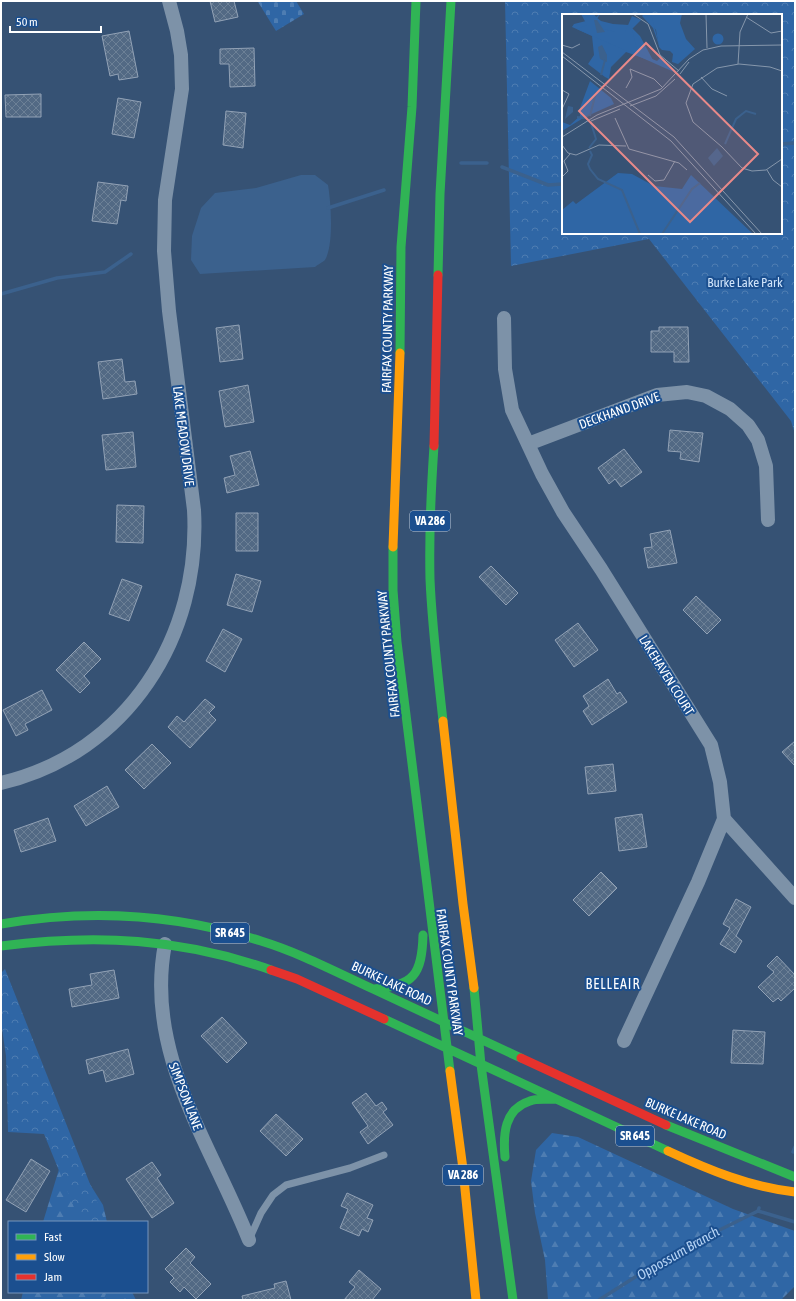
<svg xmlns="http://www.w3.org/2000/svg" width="796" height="1301" viewBox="0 0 796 1301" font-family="'Asap Condensed',sans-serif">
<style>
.forest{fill:url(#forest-firs)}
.cemetery{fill:url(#cemetery-stones)}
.park{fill:url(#park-crowns);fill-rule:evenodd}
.water{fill:#3b618d}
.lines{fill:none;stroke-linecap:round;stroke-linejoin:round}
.stream{stroke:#3b618d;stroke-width:3.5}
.building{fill:url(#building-cross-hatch);stroke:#92a2b6}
.lane{stroke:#7d92a8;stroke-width:7}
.street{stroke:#7d92a8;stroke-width:14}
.fast{stroke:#30b455;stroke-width:9}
.slow{stroke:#ff9f0a;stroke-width:9}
.jam{stroke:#e5322d;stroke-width:9}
.labels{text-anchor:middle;stroke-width:4;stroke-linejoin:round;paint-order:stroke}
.shield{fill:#1b4f8f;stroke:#bbcadd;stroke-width:1}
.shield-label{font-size:12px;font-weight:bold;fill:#fff}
.park-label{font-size:13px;fill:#cfe3fa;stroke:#1b4f8f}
.street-label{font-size:13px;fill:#fff;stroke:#1b4f8f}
.neighbourhood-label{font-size:14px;letter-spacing:1px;fill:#fff;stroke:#1b4f8f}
.water-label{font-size:14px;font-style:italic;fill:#b5d3f5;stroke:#1b4f8f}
.inset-river{fill:none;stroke:#3b618d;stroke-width:2}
.inset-road{fill:none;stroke:#8697ac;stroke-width:1}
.view{fill:#e88989;fill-opacity:0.15;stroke:#e88989;stroke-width:2}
.inset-edge{fill:none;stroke:#fff;stroke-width:2}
</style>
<defs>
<pattern id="forest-firs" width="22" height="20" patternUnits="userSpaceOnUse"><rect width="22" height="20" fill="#2f66a5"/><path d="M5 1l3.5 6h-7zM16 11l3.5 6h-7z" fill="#4e7db2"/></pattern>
<pattern id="cemetery-stones" width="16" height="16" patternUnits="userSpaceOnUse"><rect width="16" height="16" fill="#2f66a5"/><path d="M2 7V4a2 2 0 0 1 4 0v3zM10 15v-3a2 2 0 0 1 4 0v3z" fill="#4e7db2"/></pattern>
<pattern id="park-crowns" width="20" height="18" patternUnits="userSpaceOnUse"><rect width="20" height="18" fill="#2f66a5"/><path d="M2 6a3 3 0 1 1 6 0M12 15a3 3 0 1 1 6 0" fill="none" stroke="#4e7db2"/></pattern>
<pattern id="building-cross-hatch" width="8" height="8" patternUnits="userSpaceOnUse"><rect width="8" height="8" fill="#526984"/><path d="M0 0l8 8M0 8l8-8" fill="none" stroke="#6c8096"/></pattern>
</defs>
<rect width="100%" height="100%" fill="#365274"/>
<!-- forest -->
<path class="forest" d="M552 1133 578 1137 733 1209 795 1231V1286L781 1300H548L545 1260 535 1213 531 1181 536 1150Z
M66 1146 103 1205 107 1222H43Z
M23 1292H125L127 1300H21Z"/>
<!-- cemetery -->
<path class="cemetery" d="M259 1H296L304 14 276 31 258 2Z"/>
<!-- park -->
<path class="park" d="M505 1H795V434L791 421 649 239 511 266ZM563 15H781V233H563Z
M5 969 105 1222H80L44 1134 8 1132 6 1056 1 1022V973Z
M107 1292H132L136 1300H103Z"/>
<!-- water -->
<path class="water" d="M301 175H315L328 185C331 202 334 245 325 260 323 262 317 265 315 267L200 274 191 260 192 236 201 208 215 193 256 188Z"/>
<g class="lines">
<!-- stream -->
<path class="stream" d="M781 144 795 143
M461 163H487
M502 167 548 185 563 184
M328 208 384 190
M1 294 57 278 105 272 131 254
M793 1152 795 1147
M758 1211 795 1222
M599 1300 673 1253 758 1211 759 1208"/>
</g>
<!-- building -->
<path class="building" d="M210 1H234L238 17 215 22Z
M129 31 138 77 119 80 118 74 110 76 102 36Z
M254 48 255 86 230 87 229 64H220V49Z
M41 94V117H6L5 95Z
M118 98 141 102 134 138 112 134Z
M226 111 246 113 243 148 223 145Z
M98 182 128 186 126 201 121 200 117 224 92 221Z
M239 325 243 359 220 362 216 328Z
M659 327H688L689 362H674V352H651V331H659Z
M122 359 125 382 135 381 137 394 103 399 98 362Z
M248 385 254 422 225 427 219 391Z
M670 430 703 433 699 462 680 459 681 452 668 451Z
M133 432 136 467 106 470 102 435Z
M624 449 642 472 621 487 615 479 609 484 598 468Z
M250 451 259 485 227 493 224 478 235 475 230 456Z
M117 505 144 506 143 543 116 542Z
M236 513H258V551H236Z
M670 530 677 563 648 568 644 548 652 547 650 534Z
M491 566 518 593 506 605 479 577Z
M236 574 261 581 252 612 227 605Z
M122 579 142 586 129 621 109 614Z
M696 596 721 620 707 634 683 610Z
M578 623 598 650 574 667 555 640Z
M223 629 242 639 225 672 206 661Z
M84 642 101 659 84 676 90 683 80 693 56 670Z
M608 679 617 694 620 692 627 702 592 725 583 711 589 706 583 696Z
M42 690 52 710 25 724 28 730 16 736 3 710Z
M205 699 215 707 209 713 216 720 190 748 168 727 177 716 184 722Z
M795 741V766L782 752Z
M152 744 171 763 144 789 125 770Z
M613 764 616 791 588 794 585 767Z
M107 786 119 807 86 826 74 806Z
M642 814 647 847 619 851 615 818Z
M48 818 56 841 21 852 14 830Z
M601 872 617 888 589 916 573 900Z
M736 899 751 907 736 936 742 941 735 953 720 944 730 928 723 924Z
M777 956 795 975V988L781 1001 778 998 773 1002 758 987 774 972 767 966Z
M114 970 119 998 72 1007 69 989 92 985 90 974Z
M222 1017 247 1043 227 1063 201 1036Z
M733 1030 765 1032 763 1064 731 1063Z
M128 1049 134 1074 106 1082 103 1070 89 1074 86 1060Z
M366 1093 376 1106 382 1102 387 1109 383 1112 393 1125 368 1144 360 1132 368 1126 352 1103Z
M276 1114 303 1139 286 1156 260 1131Z
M31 1159 50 1171 26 1212 6 1200Z
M152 1162 161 1175 157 1178 174 1203 152 1218 126 1179Z
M347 1193 373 1205 367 1218 373 1220 368 1232 362 1229 359 1236 340 1228 348 1209 341 1206Z
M186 1248 195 1257 190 1263 211 1284 196 1299 184 1287 180 1292 170 1282 174 1278 165 1269Z
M359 1270 381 1289 372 1300H344L355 1287 349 1282Z
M286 1281 291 1300H243L242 1296 275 1288 274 1284Z"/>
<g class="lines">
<!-- lane -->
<path class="lane" d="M249 1240 261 1213 273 1195 286 1185 350 1168 384 1155"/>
<!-- street -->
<path class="street" d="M504 318 505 369 512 410 542 474 563 512 601 569 711 745 720 782 724 819 698 882 624 1041
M528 444 657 395 687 392 706 396 730 409 748 425 758 440 766 466 768 520
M1 783C128 753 201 636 194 510L169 311 164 251 165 200 182 89 181 55 177 31 169 1
M724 819 795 898
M165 944C144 1053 211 1144 249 1240"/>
<!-- fast -->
<path class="fast" d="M438 275 440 194 451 1
M400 353 401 247 412 107 416 1
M434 446C431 490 429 535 430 579 432 627 438 674 443 721
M393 547V590L397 642 450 1071
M1 924C88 909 177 914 261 941 300 953 336 972 373 989 422 1012 472 1035 521 1058
M1 946C96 934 181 938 271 970
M474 988 481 1065 513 1300
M374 989C414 986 422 974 423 935
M384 1019 668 1151
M666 1125 795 1177
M505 1157C503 1135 504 1109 530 1101 537 1098 547 1100 555 1099"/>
<!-- slow -->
<path class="slow" d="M393 547 400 353
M443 721 463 904 474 988
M450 1071 463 1169 476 1300
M668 1151C709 1170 750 1187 795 1192"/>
<!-- jam -->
<path class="jam" d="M434 446 438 275
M271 970 297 979 384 1019
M521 1058 666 1125"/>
</g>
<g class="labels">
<!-- shield labels -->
<g class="shield">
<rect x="410" y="511" width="40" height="20" rx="3"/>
<rect x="211" y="923" width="38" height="20" rx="3"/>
<rect x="616" y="1126" width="38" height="20" rx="3"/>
<rect x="443" y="1165" width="40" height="20" rx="3"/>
</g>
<g class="shield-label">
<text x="430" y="525">VA 286</text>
<text x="230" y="937">SR 645</text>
<text x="635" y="1140">SR 645</text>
<text x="463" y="1179">VA 286</text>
</g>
<!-- park labels -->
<g class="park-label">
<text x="745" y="287">Burke Lake Park</text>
</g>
<!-- street labels -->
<g class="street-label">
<text transform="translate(387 329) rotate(-89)" y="5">FAIRFAX COUNTY PARKWAY</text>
<text transform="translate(619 410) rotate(-20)" y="5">DECKHAND DRIVE</text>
<text transform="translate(184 436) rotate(83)" y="5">LAKE MEADOW DRIVE</text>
<text transform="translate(388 654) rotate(-96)" y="5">FAIRFAX COUNTY PARKWAY</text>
<text transform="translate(667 675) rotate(58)" y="5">LAKEHAVEN COURT</text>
<text transform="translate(450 972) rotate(82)" y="5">FAIRFAX COUNTY PARKWAY</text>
<text transform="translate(392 983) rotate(25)" y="5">BURKE LAKE ROAD</text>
<text transform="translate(186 1096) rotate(69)" y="5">SIMPSON LANE</text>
<text transform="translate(686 1118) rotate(23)" y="5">BURKE LAKE ROAD</text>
</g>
<!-- neighbourhood labels -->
<g class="neighbourhood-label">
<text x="613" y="989">BELLEAIR</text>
</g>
<!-- water labels -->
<g class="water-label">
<text transform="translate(678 1253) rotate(-30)" y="5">Oppossum Branch</text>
</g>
</g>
<!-- overview -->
<g transform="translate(562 14)">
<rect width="220" height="220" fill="#365274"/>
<path d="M21 0H30L39 7 51 10 67 11 78 22 92 48 64 38 49 53 47 65 43 63 26 50 32 41 30 22 10 13 12 10 24 7ZM84 0H120L118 9 124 25 133 35 116 50 110 48 111 40 108 37 100 36 97 33 94 16 83 3ZM28 67 49 84 52 90 23 103 0 117V108L8 111 18 102V94Z" fill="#2f66a5"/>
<path d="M150.5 25a5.5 5.5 0 1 1 11 0a5.5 5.5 0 1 1-11 0Z" fill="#2f66a5"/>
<path d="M19 0H32L34 3 38 0 35 5 42 15 53 18H63L70 2 79 6 70 15 76 39 95 47 98 44 112 58 15 15 25 11ZM82 0H89L98 34 91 14 80 2ZM56 159 70 160 92 172 120 175 129 161 191 220H0V196L11 187 14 190Z" fill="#2f66a5"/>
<path d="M32 6H35L43 18 35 19ZM40 31 45 41V48L38 45 36 33ZM6 92 11 93V98L3 105ZM155 134 161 142 152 152 146 144Z" fill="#3b618d"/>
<path class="inset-river" d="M39 61 43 46M28 102 34 78M15 103 22 104 27 101M163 130 174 105 184 97 194 100M27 134 34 125 29 109M28 137 30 141 26 150 28 155 36 165 60 176 78 220M100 220 130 175 138 169"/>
<path class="inset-road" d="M71 0 86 10 98 41 117 57M144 0 145 34M184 3 209 19 220 17M0 31 10 34 18 30M0 38 112 123 200 220M0 42 109 127 194 220M176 50 178 18 186 0M68 55 92 65 101 74M220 57 208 53 177 50 155 54 131 70 124 89 131 108 160 133 180 154 190 157 204 156 220 145M118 60 127 48M139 63 150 75 165 82M64 74 70 63 68 55M0 76 7 80 0 95M68 92 94 82 113 65M53 104 67 135 117 149 125 156M29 107 58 95M0 123 35 101 99 75 127 45 141 36 159 32 220 31M0 131 6 139 14 141 37 131 64 132M205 156 211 166 220 173M86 161 93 167 102 166 113 147M0 163 6 157 2 147 8 140"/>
<path class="view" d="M84 29 196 140 128 208 17 97Z"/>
<rect width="220" height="220" class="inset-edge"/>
</g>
<!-- border -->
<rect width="796" height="1301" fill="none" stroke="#ffffff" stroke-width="4"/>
<!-- legend -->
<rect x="8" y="1221" width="140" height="72" fill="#1b4f8f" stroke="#7695bc"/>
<rect x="16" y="1234" width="20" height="6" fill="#30b455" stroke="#7695bc"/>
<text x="44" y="1241" font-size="12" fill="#ffffff">Fast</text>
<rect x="16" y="1254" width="20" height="6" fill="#ff9f0a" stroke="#7695bc"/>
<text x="44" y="1261" font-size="12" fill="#ffffff">Slow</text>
<rect x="16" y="1274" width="20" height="6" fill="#e5322d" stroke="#7695bc"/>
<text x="44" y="1281" font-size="12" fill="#ffffff">Jam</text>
<!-- scale -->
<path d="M10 26v6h91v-6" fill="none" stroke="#ffffff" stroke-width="2"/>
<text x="16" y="26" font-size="12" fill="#ffffff" stroke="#1b4f8f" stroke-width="3" paint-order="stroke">50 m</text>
</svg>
